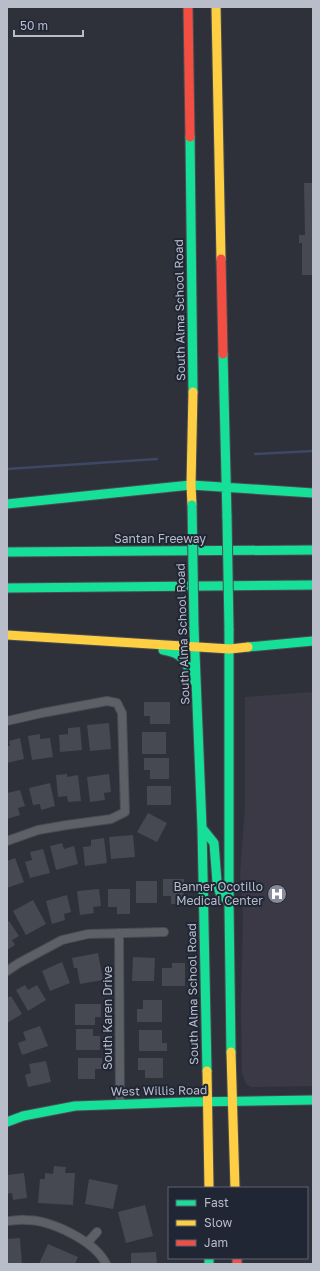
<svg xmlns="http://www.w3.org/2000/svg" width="320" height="1271" viewBox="0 0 320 1271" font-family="'Golos Text',sans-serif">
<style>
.medical{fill:#3b3946}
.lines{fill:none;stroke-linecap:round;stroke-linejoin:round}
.stream{stroke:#3d4864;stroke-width:2.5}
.building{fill:#464951}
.street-casing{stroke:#4a4c53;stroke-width:10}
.fast-casing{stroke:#4a4c53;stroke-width:11}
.slow-casing{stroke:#4a4c53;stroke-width:11}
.jam-casing{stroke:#4a4c53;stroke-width:11}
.street{stroke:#5e6068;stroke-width:8}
.fast{stroke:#16e098;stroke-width:9}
.slow{stroke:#ffcf43;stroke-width:9}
.jam{stroke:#f24e42;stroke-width:9}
.fast-bridge-casing{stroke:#4a4c53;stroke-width:11;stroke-linecap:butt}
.fast-bridge{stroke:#16e098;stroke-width:9}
.labels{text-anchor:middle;stroke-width:4;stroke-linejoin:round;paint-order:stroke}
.street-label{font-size:12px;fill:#b9bdca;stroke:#212635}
.poi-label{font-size:12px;fill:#b9bdca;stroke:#212635;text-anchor:end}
</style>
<rect width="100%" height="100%" fill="#2e313a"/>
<!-- medical -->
<path class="medical" d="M313 692V1086L251 1087 246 1084 242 1073 241 1009 243 914 240 874 245 807V697Z"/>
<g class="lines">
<!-- stream -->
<path class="stream" d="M255 454 313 451
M7 469 157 459"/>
</g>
<!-- building -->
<path class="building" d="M304 183H313V275H302V243H299V235H305Z
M144 702H170V724H150V716H144Z
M109 723 111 749 90 751 87 725Z
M80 727 82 750 60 752 59 735 68 734V728Z
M142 732H166V754H142Z
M40 734V739L50 738 53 757 32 760 28 736Z
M20 738 24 759 7 763V746H10L9 741Z
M144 758H169V779H150V770H144Z
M67 774V777L78 775 81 801 68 802 67 796 58 797 56 775Z
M109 774 111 792 104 793 105 800 90 802 87 777Z
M50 783 55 806 41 810 40 804 33 805 29 788Z
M147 786H171V805H147Z
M20 790 25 806 18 808 20 815 7 819V793Z
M148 813 167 823 157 842 137 832Z
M133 835 135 857 111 859 109 837Z
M104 838 107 863 85 866 83 847 91 846V840Z
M62 843 64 849 74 846 78 864 56 870 50 846Z
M43 849 50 873 30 878 25 862 32 860 30 852Z
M15 858 24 882 7 888V861Z
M163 879H184V904H171V896H163Z
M136 881H157V903H136Z
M99 889 101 906 93 907 94 913 80 915 77 891Z
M108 889H130V914H117V907H108Z
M67 895 71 912 64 914 65 920 52 924 46 901Z
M33 900 46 924 26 935 13 911Z
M9 921 19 936 12 940 15 945 7 950V922Z
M98 953 103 980 80 984 77 968H74L72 958Z
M133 957 155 958 154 981H132Z
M62 962 70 983 50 991 42 971Z
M172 963H185V986H162V968H172Z
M25 985 28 990 37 985 46 1000 28 1011 16 990Z
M11 996 22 1014 7 1023V998Z
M143 1000H162V1022H137V1009H143Z
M75 1004H101V1017H95V1025H75Z
M40 1026 48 1046 22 1055 18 1043 26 1040 23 1032Z
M76 1029H93V1036H100V1050H76Z
M139 1030H162V1043H167V1051H139Z
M78 1058H102V1069H95V1079H78Z
M138 1058H163V1078H145V1070H138Z
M46 1061 51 1082 28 1087 25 1075 31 1073 29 1064Z
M54 1166 66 1167 65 1173H75L73 1205 38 1203 40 1179H45V1173L53 1174Z
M24 1173 27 1198 13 1200 12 1193 7 1194V1175Z
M89 1179 118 1185 113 1209 85 1204Z
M145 1205 153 1236 126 1243 118 1212Z
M20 1238 22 1264H7V1239Z
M48 1244 78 1257 75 1264H39Z
M156 1252 157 1264H131V1253Z"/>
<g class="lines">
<defs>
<path id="street" d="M7 721 42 713 107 701 117 703 122 713 125 812 111 819 67 825 38 830 7 841
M119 933 120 1104
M7 971 19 963 62 940 88 934 164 932
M7 1221C13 1221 20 1219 26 1220 51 1220 95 1241 106 1264
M87 1243 97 1232"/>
<path id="fast" d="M190 137 193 392
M223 354 227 517
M7 504 191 485 313 493
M7 552 313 550
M7 588 313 585
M194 628 202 828 207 1071
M229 629V905L231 1052
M248 647 313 641
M163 650C183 653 187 661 192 680
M202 828 214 843 217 882 220 893 229 902
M7 1122 23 1116 75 1106 189 1102 313 1100
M209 1258V1264"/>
<path id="slow" d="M216 7 221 259
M192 505 191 485 193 392
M7 635 230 649 248 647
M231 1052 235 1188
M207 1071 209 1188"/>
<path id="jam" d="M188 7 190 137
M221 259 223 354
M237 1258V1264"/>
</defs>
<!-- street casing -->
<use href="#street" class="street-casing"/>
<!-- fast casing -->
<use href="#fast" class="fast-casing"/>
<!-- slow casing -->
<use href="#slow" class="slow-casing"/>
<!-- jam casing -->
<use href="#jam" class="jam-casing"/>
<!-- street -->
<use href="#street" class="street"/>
<!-- fast -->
<use href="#fast" class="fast"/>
<!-- slow -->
<use href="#slow" class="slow"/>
<!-- jam -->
<use href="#jam" class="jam"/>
<defs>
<path id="fast-bridge" d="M192 505 194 628
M227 517 229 629"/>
</defs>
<!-- fast-bridge casing -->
<use href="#fast-bridge" class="fast-bridge-casing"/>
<!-- fast-bridge -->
<use href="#fast-bridge" class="fast-bridge"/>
</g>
<!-- icons -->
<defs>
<symbol id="hospital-disc" viewBox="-11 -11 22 22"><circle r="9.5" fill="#888c98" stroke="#212635"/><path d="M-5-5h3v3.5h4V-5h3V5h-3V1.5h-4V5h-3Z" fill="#fff"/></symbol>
</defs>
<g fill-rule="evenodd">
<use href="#hospital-disc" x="266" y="883" width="22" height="22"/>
</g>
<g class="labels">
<!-- street labels -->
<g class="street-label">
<text transform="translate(180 310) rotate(-91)" y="4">South Alma School Road</text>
<text x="160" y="543">Santan Freeway</text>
<text transform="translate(183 634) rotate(-92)" y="4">South Alma School Road</text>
<text transform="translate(193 994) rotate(-91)" y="4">South Alma School Road</text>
<text transform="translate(108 1018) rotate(-90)" y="4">South Karen Drive</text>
<text transform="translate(159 1091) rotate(-1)" y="4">West Willis Road</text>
</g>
<!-- poi labels -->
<g class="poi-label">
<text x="263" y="891">Banner Ocotillo<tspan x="263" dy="14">Medical Center</tspan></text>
</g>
</g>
<!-- border -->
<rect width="320" height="1271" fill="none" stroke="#b9bdca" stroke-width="16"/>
<!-- legend -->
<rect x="168" y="1187" width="140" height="72" fill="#212635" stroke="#5e6271"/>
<rect x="176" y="1200" width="20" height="6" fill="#16e098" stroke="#5e6271"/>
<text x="204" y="1207" font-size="12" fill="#b9bdca">Fast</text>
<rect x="176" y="1220" width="20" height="6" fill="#ffcf43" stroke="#5e6271"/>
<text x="204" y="1227" font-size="12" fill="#b9bdca">Slow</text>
<rect x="176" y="1240" width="20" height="6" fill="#f24e42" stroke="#5e6271"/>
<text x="204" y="1247" font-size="12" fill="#b9bdca">Jam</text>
<!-- scale -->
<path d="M14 30v6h69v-6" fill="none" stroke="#b9bdca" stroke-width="2"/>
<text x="20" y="30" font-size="12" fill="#b9bdca" stroke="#212635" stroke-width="3" paint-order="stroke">50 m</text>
</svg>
